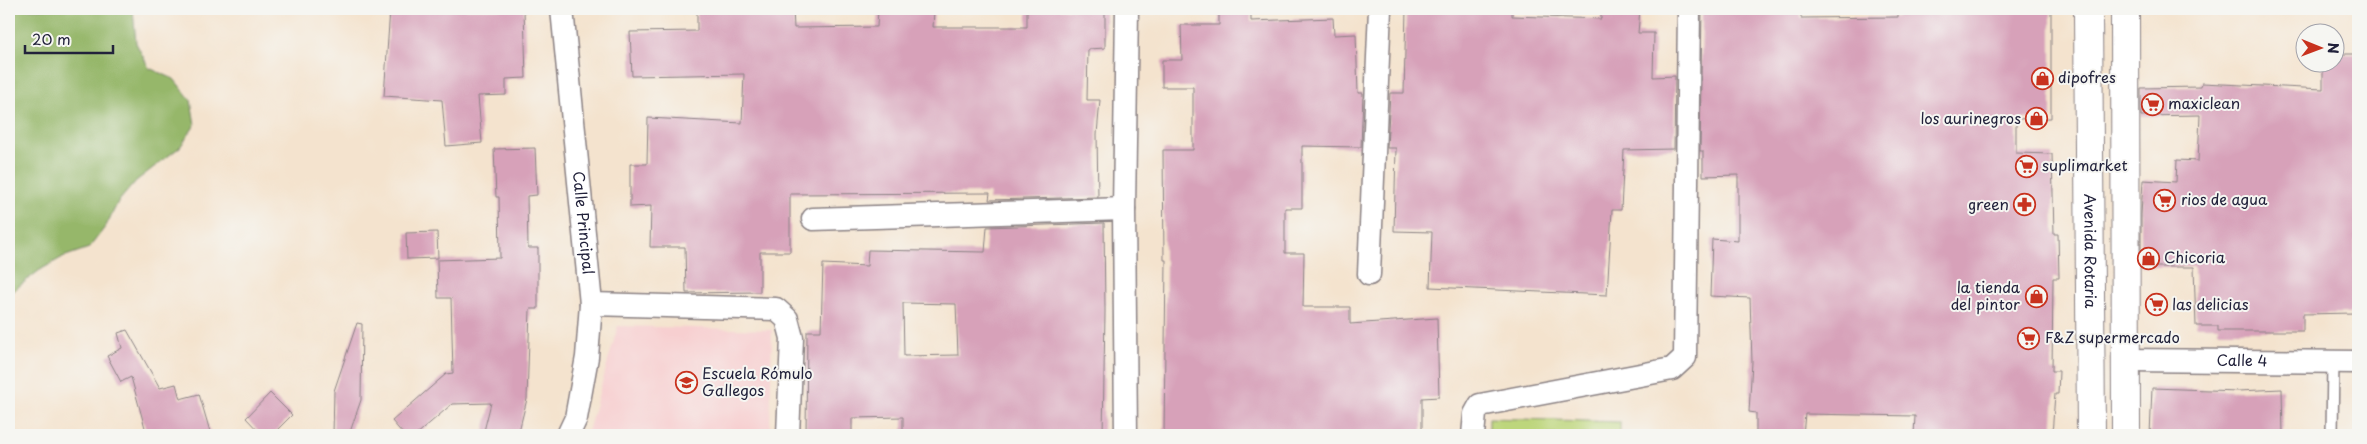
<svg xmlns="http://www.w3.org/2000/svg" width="2367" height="444" viewBox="0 0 2367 444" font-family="'Playpen Sans',sans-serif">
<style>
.built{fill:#f7cfd0}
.green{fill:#bdd67b;stroke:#707c5b}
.forest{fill:#96b76b;stroke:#5c6c53}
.building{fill:#d7a1b9;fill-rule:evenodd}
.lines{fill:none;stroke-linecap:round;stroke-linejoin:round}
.lane-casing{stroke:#8b8284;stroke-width:14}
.street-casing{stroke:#8b8284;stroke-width:25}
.secondary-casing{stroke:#8b8284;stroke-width:30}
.lane{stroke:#fff;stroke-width:11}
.street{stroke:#fff;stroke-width:22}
.secondary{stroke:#fff;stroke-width:28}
.labels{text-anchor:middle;stroke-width:4;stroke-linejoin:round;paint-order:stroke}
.poi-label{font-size:15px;fill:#22223b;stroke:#f6f6f2;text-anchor:start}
.street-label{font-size:15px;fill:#22223b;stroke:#f6f6f2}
</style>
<rect width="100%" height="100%" fill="#f6f6f2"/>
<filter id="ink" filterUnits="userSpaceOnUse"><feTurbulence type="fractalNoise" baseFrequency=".02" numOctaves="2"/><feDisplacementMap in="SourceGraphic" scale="10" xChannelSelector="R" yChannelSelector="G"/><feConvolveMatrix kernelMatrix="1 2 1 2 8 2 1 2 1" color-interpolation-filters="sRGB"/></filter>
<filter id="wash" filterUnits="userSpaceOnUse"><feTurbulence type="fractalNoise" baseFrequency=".0096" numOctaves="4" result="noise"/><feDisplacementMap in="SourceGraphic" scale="20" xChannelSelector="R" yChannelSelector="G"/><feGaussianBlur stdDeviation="1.12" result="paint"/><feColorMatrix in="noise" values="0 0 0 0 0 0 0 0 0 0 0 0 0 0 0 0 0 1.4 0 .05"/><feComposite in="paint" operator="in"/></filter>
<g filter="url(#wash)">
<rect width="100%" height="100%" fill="#f4e3ce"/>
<!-- built -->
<path class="built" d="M618 326 772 330 770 435H587Z"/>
<!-- green -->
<path class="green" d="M1489 418 1620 422V435H1489Z"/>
<!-- forest -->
<path class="forest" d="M9 9H133L136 43 149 68 174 79 191 100 195 125 180 147 136 181 118 202 106 226 89 248 63 257 40 270 9 294Z"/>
<g id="blocks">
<!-- building -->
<path class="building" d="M390 9H524L526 78 506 79V95L478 96 482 143 446 146 442 100 384 96Z
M697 9H793L794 28 877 27 878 9 934 11 933 27H1027V9H1105V48L1088 49 1087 100H1100L1097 134 1098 197 989 200 990 193 790 194V252H760V292L686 293 685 247H650L651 206 630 207V164H647L648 118 742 123 744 74 632 76 630 32 697 31Z
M1219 9H1251V21L1333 18 1334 35 1356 34 1358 93H1363L1361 147 1302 146V208H1285V253H1304L1303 307H1350V324L1437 318 1439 397 1422 398V435H1164L1166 260H1164L1163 150H1193V87H1162V60H1182L1181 25H1219Z
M1406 9H1512V16L1601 19V9H1640L1638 33H1654L1653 77 1675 76 1674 149 1624 150 1621 210H1612L1607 295 1430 287 1432 232 1394 231 1396 148H1387L1390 93H1404Z
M1702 9H1801V18L1898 17V9H2051V118L2016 119V153L2052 154 2054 234H2058L2059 278H2053L2052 371H2059L2058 394H2055L2052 435H1914L1915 416 1805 414 1803 435H1756V413L1749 412 1752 362 1750 298 1710 296 1712 239 1738 241V175L1703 176V151H1700Z
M2334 54H2358V240H2355V313L2303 314V331H2218V326H2196L2194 267H2141V215L2143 180 2176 182 2177 160 2198 161 2200 115 2141 116V88L2201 87 2202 83 2323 89V62H2334Z
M535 148 537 195 527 196 528 248H538V309H530L527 399 518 435H483L491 403 452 404 416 435H404L392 421 446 374 453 373 451 298H438L437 260 500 258 499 197H496L494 149Z
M1104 223 1105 311 1103 435H903V417L852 418V435H806L807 331H821L823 264 867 266 868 250 985 252 987 227ZM903 303 956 304 958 355 904 356Z
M437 232 438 258 407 259 406 233Z
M357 323 362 324 361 400 349 435H333L334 391Z
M127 330 160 388 176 384 180 399 199 394 211 435H147L131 377 121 382 107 356 122 348 118 333Z
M2152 388 2238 391 2282 389 2283 435H2150Z
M270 393 292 415 272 435H262L246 418Z"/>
</g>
</g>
<g filter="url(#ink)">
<use href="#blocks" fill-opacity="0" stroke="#8b8284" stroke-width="1"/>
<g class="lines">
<defs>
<path id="lane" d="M2332 435 2333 361"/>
<g id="street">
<path id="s1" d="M562 9 591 304 587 357 576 418 568 435"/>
<path d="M813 219 1124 209"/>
<path d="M1369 274 1380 9"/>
<path d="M591 304 776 309 787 319 792 338 788 435"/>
<path id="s2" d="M2126 360 2358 362"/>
<path d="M1126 435 1124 209 1127 9"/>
<path d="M1473 435 1475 414 1480 405 1672 369 1685 357 1689 9"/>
</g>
<g id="secondary">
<path id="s3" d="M2088 9 2091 435"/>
<path d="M2125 9 2126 435"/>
</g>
</defs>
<!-- lane casing -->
<use href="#lane" class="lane-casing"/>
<!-- street casing -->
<use href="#street" class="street-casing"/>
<!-- secondary casing -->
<use href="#secondary" class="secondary-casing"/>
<!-- lane -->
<use href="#lane" class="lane"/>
<!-- street -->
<use href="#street" class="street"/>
<!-- secondary -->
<use href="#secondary" class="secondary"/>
</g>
</g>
<!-- icons -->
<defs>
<symbol id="shop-ring" viewBox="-11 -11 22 22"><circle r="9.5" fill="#f6f6f2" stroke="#c8321e" stroke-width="1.5"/><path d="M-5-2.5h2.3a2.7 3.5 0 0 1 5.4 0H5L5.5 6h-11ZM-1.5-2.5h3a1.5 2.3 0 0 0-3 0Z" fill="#c8321e"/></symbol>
<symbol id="supermarket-ring" viewBox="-11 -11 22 22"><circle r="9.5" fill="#f6f6f2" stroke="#c8321e" stroke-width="1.5"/><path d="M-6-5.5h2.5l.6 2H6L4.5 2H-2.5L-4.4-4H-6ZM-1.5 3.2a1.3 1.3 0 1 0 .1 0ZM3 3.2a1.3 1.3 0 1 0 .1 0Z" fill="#c8321e"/></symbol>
<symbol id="pharmacy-ring" viewBox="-11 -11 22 22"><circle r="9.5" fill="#f6f6f2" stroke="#c8321e" stroke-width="1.5"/><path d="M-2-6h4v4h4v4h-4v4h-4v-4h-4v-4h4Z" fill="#c8321e"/></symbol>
<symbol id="school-ring" viewBox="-11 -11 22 22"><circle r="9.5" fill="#f6f6f2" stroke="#c8321e" stroke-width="1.5"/><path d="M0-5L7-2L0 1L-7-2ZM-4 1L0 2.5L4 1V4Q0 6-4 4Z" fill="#c8321e"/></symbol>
</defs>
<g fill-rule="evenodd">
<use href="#shop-ring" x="2030" y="66" width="25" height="25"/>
<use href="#supermarket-ring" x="2140" y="92" width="25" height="25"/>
<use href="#shop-ring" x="2024" y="106" width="25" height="25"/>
<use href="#supermarket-ring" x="2014" y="154" width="25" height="25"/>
<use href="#supermarket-ring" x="2152" y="188" width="25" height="25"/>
<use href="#pharmacy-ring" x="2012" y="192" width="25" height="25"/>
<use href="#shop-ring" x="2136" y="246" width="25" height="25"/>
<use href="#shop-ring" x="2024" y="284" width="25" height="25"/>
<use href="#supermarket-ring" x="2144" y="292" width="25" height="25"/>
<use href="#supermarket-ring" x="2016" y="326" width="25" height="25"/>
<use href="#school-ring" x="674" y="370" width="25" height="25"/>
</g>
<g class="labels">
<!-- poi labels -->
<g class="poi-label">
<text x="2058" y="83">dipofres</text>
<text x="2168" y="109">maxiclean</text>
<text x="2021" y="124" text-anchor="end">los aurinegros</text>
<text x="2042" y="171">suplimarket</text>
<text x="2181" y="205">rios de agua</text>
<text x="2009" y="210" text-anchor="end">green</text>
<text x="2164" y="263">Chicoria</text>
<text x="2020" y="293" text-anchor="end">la tienda<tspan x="2020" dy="17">del pintor</tspan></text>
<text x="2172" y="310">las delicias</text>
<text x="2045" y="343">F&amp;Z supermercado</text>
<text x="702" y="379">Escuela Rómulo<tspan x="702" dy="17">Gallegos</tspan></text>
</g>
<!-- street labels -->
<g class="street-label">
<text dy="5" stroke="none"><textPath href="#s1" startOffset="215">Calle Principal</textPath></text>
<text dy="5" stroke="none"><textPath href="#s3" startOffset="242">Avenida Rotaria</textPath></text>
<text dy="5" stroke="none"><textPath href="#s2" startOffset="116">Calle 4</textPath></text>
</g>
</g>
<!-- margin -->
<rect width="2367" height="444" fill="none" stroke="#f6f6f2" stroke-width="30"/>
<!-- north arrow -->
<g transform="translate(2320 48) rotate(91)"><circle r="24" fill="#f6f6f2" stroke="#a1a1a9"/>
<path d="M0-4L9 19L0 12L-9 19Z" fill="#c8321e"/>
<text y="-8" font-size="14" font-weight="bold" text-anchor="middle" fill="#22223b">N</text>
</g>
<!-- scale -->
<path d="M25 45v8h88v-8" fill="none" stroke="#22223b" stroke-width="2.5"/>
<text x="32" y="45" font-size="15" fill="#22223b" stroke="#f6f6f2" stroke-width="4" paint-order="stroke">20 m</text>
</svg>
